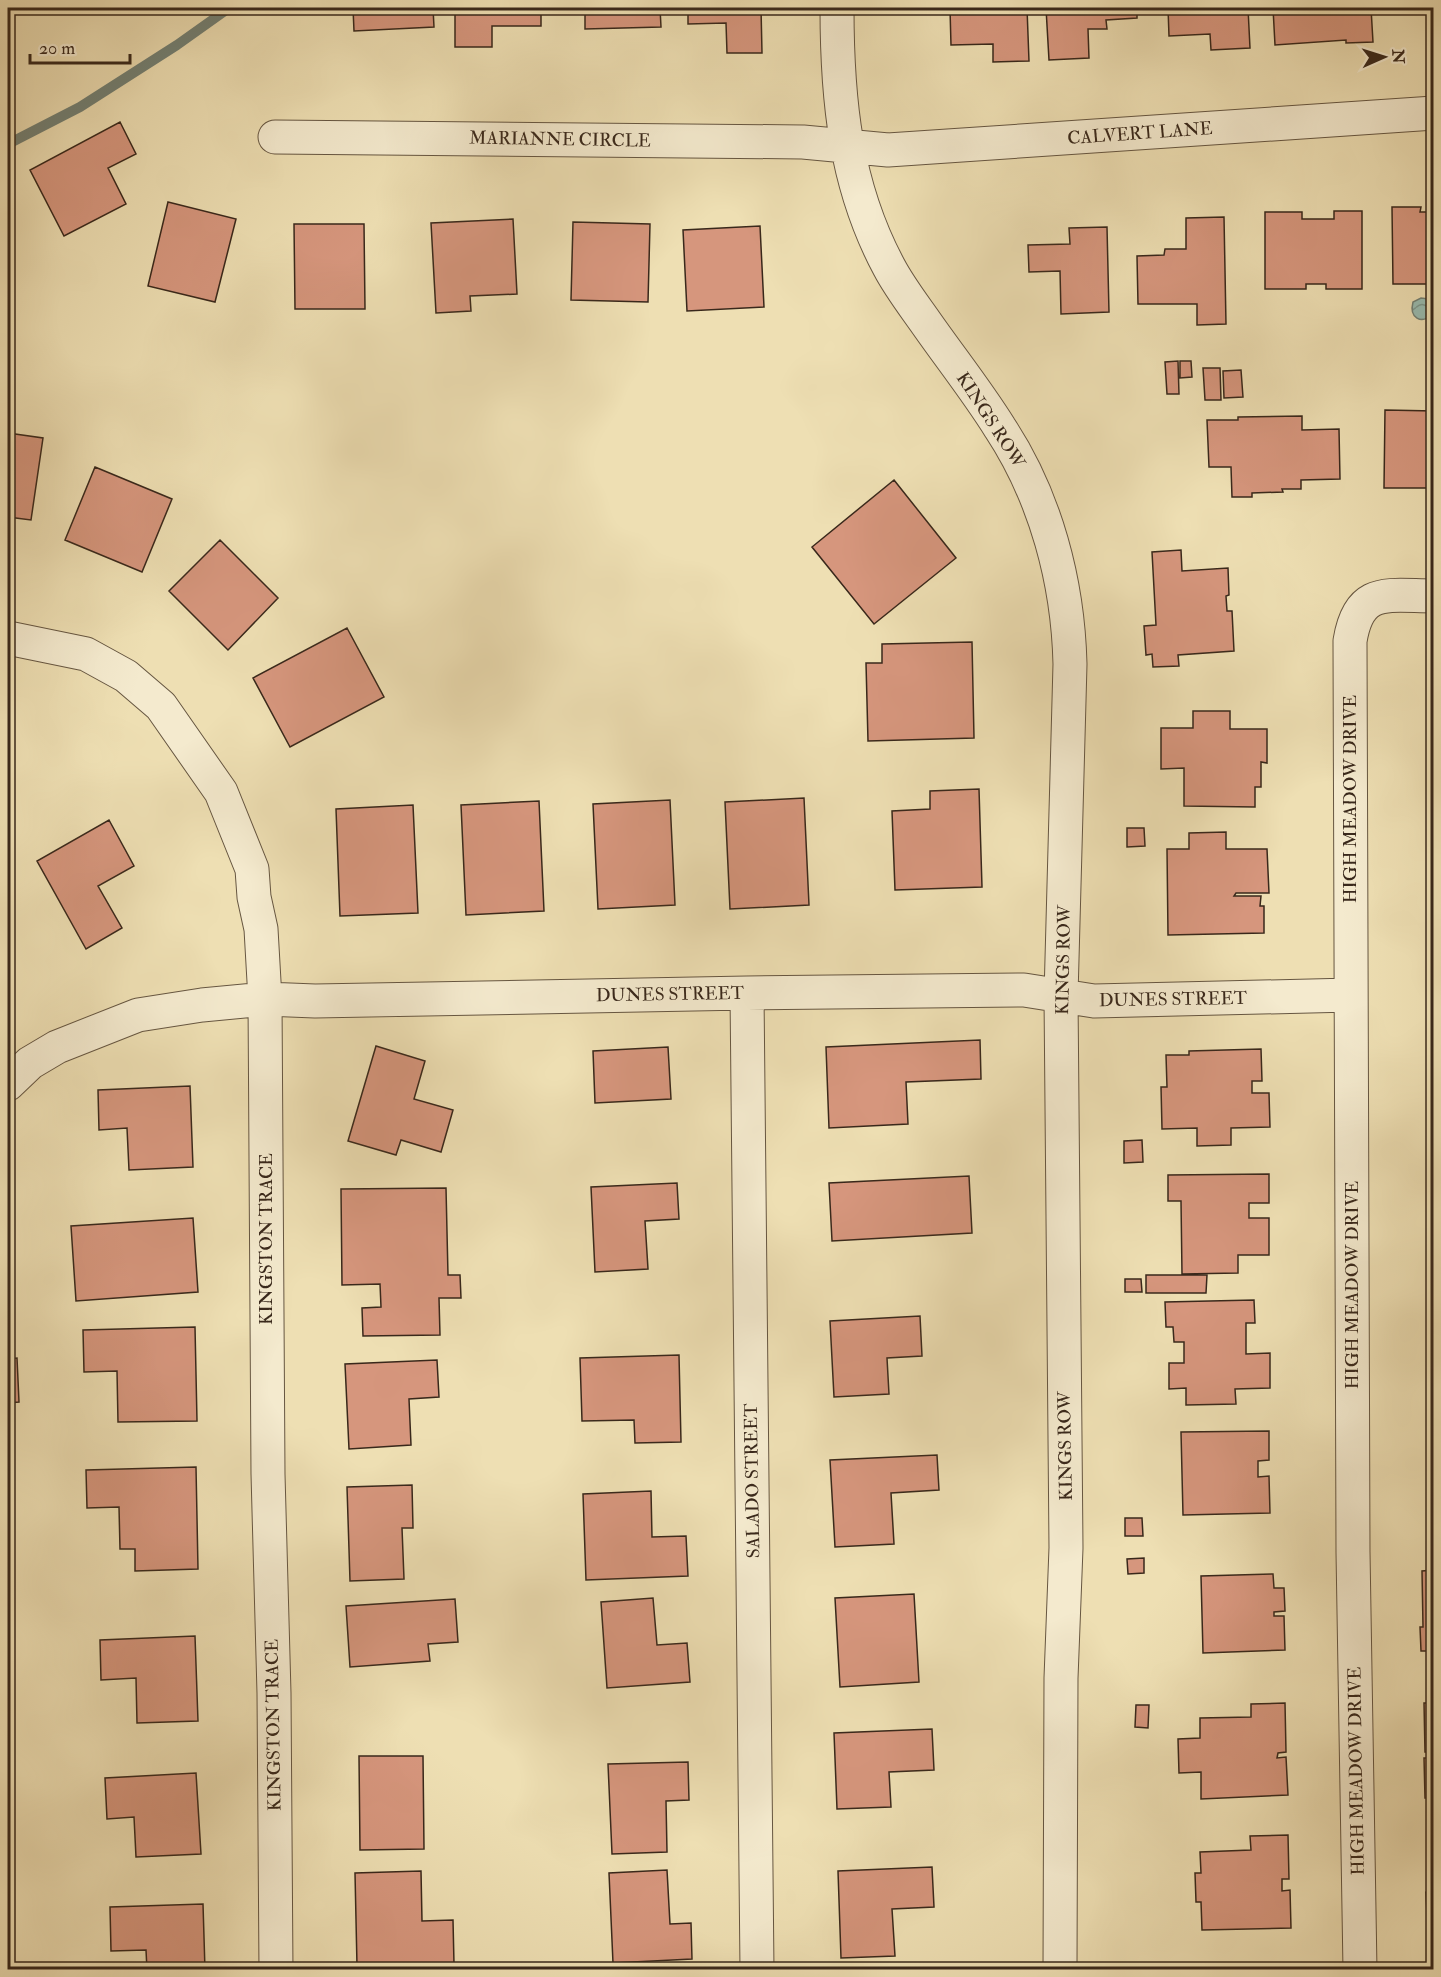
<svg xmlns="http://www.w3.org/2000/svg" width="1441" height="1977" viewBox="0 0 1441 1977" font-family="'IM FELL Double Pica',serif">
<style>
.water{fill:url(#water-waves);stroke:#738175;stroke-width:1.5}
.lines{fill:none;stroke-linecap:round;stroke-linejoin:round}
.stream{stroke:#738175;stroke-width:10}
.building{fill:#d6967d;stroke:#39281b;stroke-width:1.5}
.minor-casing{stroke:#665641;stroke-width:35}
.minor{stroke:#f4eace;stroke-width:33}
.labels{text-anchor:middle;stroke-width:4.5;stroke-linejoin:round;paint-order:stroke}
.street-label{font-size:18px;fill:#39281b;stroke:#f4eace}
</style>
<defs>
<pattern id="water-waves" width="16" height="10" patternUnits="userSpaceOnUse" patternTransform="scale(1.5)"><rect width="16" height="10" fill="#99bcb1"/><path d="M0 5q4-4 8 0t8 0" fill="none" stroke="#7e998f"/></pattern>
</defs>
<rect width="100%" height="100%" fill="#eedfb3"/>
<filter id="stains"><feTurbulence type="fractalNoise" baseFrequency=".00333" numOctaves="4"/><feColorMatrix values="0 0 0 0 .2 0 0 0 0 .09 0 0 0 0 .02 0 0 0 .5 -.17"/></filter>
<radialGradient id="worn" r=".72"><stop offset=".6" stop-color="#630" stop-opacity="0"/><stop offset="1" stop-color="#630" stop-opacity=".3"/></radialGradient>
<!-- water -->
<path class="water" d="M1433 292V314C1421 325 1409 318 1413 302L1421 298 1429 299Z"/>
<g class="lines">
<!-- stream -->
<path class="stream" d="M8 144 80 107 177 45 229 8"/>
</g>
<!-- building -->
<path class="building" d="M353 8H433L434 27 354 31Z
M455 8H541V26H492V47H455Z
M585 8H660L661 27 585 29Z
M688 8H761L762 53H727L726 23 688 24Z
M966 8H1027L1029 61 993 62V44L951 45 950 9Z
M1046 8H1137V18L1106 20 1107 29H1088L1089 58 1049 60Z
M1168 8H1248L1250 48 1211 50 1210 34 1169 36Z
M1273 8H1371L1373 42 1346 43V40L1275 45Z
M120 122 136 154 108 168 126 204 64 236 30 170Z
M168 202 236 219 215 302 148 286Z
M1392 207H1421L1420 212H1434V277H1428L1427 284H1393Z
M1334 211H1362V289H1326V284H1306V289H1265V212H1302V219H1334Z
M1224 217 1226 324 1197 325V304H1138L1137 256 1164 255 1165 249H1186V218Z
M513 219 517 294 470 296 471 311 436 313 431 223Z
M573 222 650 224 648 302 571 300Z
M294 224H364L365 309H295Z
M760 226 764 307 687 311 683 230Z
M1107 227 1109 312 1061 314 1060 271 1029 272 1028 245 1070 244 1069 228Z
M1178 361 1179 394H1167L1165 362Z
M1180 361H1191L1192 377 1180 378Z
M1203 368H1220L1221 400H1205Z
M1241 370 1243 397 1224 398 1223 371Z
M1385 410 1434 411V488H1384Z
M1302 416V430L1339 429 1340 479 1301 480V489H1282L1283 492 1252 493V497H1232L1231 467H1209L1207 420H1238V417Z
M8 433 43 438 31 520 8 517Z
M95 467 172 499 142 572 65 540Z
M894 480 956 558 874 624 812 547Z
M220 540 278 598 228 650 169 591Z
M1181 550 1182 571 1228 568 1229 595 1226 596 1227 611H1232L1234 651 1178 655 1179 666 1153 667 1152 654 1146 655 1144 626 1156 625 1152 552Z
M347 628 384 697 290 747 253 678Z
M972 642 974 738 868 741 866 663H882V644Z
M1193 711H1230V729H1267V763L1261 762V787H1255V807L1184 806V768L1161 769V728H1193Z
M979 789 982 887 895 890 892 811 930 809V791Z
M804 798 809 905 730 909 725 802Z
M670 800 675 905 598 909 593 804Z
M539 801 544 911 466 915 461 805Z
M413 805 418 913 340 916 336 809Z
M109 820 134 866 98 886 122 928 86 949 37 861Z
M1127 828H1144L1145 846 1127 847Z
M1226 832V849H1267L1269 893H1236L1234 896H1261L1260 906H1264V933L1168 935 1167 849H1189V833Z
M980 1040 981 1079 906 1082 908 1124 829 1128 826 1047Z
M376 1046 425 1061 414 1099 453 1110 441 1152 401 1140 396 1155 348 1141Z
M668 1047 671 1099 595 1103 593 1051Z
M1261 1049 1262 1081H1252V1093H1269L1270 1127 1231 1128V1145L1197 1146V1128L1162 1129 1161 1087H1167L1166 1055H1189V1051Z
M190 1086 193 1167 129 1170 127 1128 99 1130 98 1090Z
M1142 1140 1143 1162 1124 1163V1141Z
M1269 1174V1203H1249V1218H1269V1255H1238V1273L1182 1274 1181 1201H1168V1175Z
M969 1176 972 1233 832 1241 829 1183Z
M677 1183 679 1219 645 1221 648 1269 595 1272 591 1187Z
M446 1188 448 1275H460L461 1298H439L440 1335 363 1336 362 1308 381 1307 380 1284 342 1285 341 1189Z
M193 1218 198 1292 76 1301 71 1226Z
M1146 1275H1207L1206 1293H1146Z
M1125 1279H1141L1142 1292H1125Z
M1254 1300 1255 1323H1246V1354L1270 1353V1388L1235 1389 1236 1404 1186 1405V1388L1169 1389V1363H1184V1342H1174L1173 1327H1166L1165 1302Z
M920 1316 922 1356 887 1358 889 1394 834 1397 830 1321Z
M195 1327 197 1421 118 1422 117 1371 84 1372 83 1330Z
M679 1355 681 1442 635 1443 634 1420 582 1421 580 1358Z
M17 1358 19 1402 8 1403V1359Z
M437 1360 439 1397 409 1399 411 1445 349 1449 345 1364Z
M1269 1431V1460L1258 1461V1477L1269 1476 1270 1513 1183 1515 1181 1432Z
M937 1455 939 1490 891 1493 894 1544 835 1547 830 1460Z
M196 1467 198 1569 135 1571V1549H120L119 1507 87 1508 86 1470Z
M12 1470 13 1510H8V1471Z
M412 1485 413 1528H402L404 1579 350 1581 347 1487Z
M651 1491 652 1537 686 1536 688 1576 586 1580 583 1494Z
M1125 1518H1142L1143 1536H1125Z
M1144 1558V1573L1128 1574 1127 1559Z
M1434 1570V1651H1421L1420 1627H1423L1422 1571Z
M1273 1574 1274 1588H1284L1285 1611 1274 1612V1616H1284L1285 1650 1203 1653 1201 1576Z
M914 1594 919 1682 840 1687 835 1598Z
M653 1598 657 1645 687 1643 690 1682 607 1688 601 1602Z
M455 1599 458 1642 428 1644 430 1661 350 1667 346 1606Z
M195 1636 198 1721 137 1723 136 1678 101 1680 100 1640Z
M1285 1703 1286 1752 1278 1753 1277 1758 1286 1757 1288 1795 1201 1799V1772L1179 1773 1178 1739 1200 1738V1718L1251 1717V1704Z
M1424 1703H1434V1798H1425L1424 1758H1428V1752H1425Z
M1136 1705H1149L1148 1728 1135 1727Z
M932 1729 934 1770 889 1772 891 1807 837 1809 834 1733Z
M359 1756H423L424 1849 360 1850Z
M688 1762 689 1800 666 1801 667 1852 612 1854 608 1764Z
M196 1773 201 1854 136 1857 134 1817 107 1819 105 1778Z
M1432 1834H1434V1873H1433Z
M1288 1835 1289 1879H1282V1891L1290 1890 1291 1928 1202 1930 1201 1902H1196L1195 1873H1201L1200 1852 1251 1850 1250 1836Z
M932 1867 934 1907 892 1909 895 1956 841 1958 838 1871Z
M667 1870 670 1924 691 1923 692 1959 613 1963 609 1873Z
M421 1871 422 1921 453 1920 454 1964 357 1966 355 1873Z
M1430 1884H1434V1916H1427L1426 1892 1431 1891Z
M203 1904 205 1970H147L146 1950 111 1951 110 1907Z"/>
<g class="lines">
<defs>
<path id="minor" d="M837 8C837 99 845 185 889 267 899 286 912 303 924 320 949 356 977 391 1000 428 1046 498 1068 582 1070 664L1061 996 1066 1548 1061 1678 1060 1970
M275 137 803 142 888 150 1434 113
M8 638 86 654 126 676 161 706 221 792 252 869 254 897 261 929 265 999 268 1474 274 1693 276 1970
M747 993 757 1970
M8 1084 30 1063 57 1047 138 1015 202 1005 265 999 315 1001 747 993 1024 990 1094 1001 1351 995
M1360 1970 1353 1552 1350 641C1359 586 1387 596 1434 596"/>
</defs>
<!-- minor casing -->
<use href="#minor" class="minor-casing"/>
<!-- minor -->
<use href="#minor" class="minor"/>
</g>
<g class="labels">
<!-- street labels -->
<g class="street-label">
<text transform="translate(1140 133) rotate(-4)" y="6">CALVERT LANE</text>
<text transform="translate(560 139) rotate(1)" y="6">MARIANNE CIRCLE</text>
<text transform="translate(991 420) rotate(57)" y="6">KINGS ROW</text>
<text transform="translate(1350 799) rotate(-90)" y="6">HIGH MEADOW DRIVE</text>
<text transform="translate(1063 960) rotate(-89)" y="6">KINGS ROW</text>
<text transform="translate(670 994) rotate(-1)" y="6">DUNES STREET</text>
<text transform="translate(1173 999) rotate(-1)" y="6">DUNES STREET</text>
<text transform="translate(266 1239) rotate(-90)" y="6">KINGSTON TRACE</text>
<text transform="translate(1352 1285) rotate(-90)" y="6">HIGH MEADOW DRIVE</text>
<text transform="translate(1065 1446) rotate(-91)" y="6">KINGS ROW</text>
<text transform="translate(752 1481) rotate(-91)" y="6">SALADO STREET</text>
<text transform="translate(273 1725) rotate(-91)" y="6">KINGSTON TRACE</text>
<text transform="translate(1356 1771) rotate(-91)" y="6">HIGH MEADOW DRIVE</text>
</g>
</g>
<!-- margin -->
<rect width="1441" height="1977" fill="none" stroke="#eedfb3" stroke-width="30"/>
<rect x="9" y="9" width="1423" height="1959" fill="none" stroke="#39281b" stroke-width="3"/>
<rect x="15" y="15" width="1411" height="1947" fill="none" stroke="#39281b" stroke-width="1.5"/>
<!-- north arrow -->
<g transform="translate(1384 57) rotate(87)" stroke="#f4eace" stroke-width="4.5" paint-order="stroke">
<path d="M0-4.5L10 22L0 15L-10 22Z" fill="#39281b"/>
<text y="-9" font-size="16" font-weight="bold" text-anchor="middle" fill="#39281b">N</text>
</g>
<!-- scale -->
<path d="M30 54v9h100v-9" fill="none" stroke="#39281b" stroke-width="3"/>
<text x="39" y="54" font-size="18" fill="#39281b" stroke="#f4eace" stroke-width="4.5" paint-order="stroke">20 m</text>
<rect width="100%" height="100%" filter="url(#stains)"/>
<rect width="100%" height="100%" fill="url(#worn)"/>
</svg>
